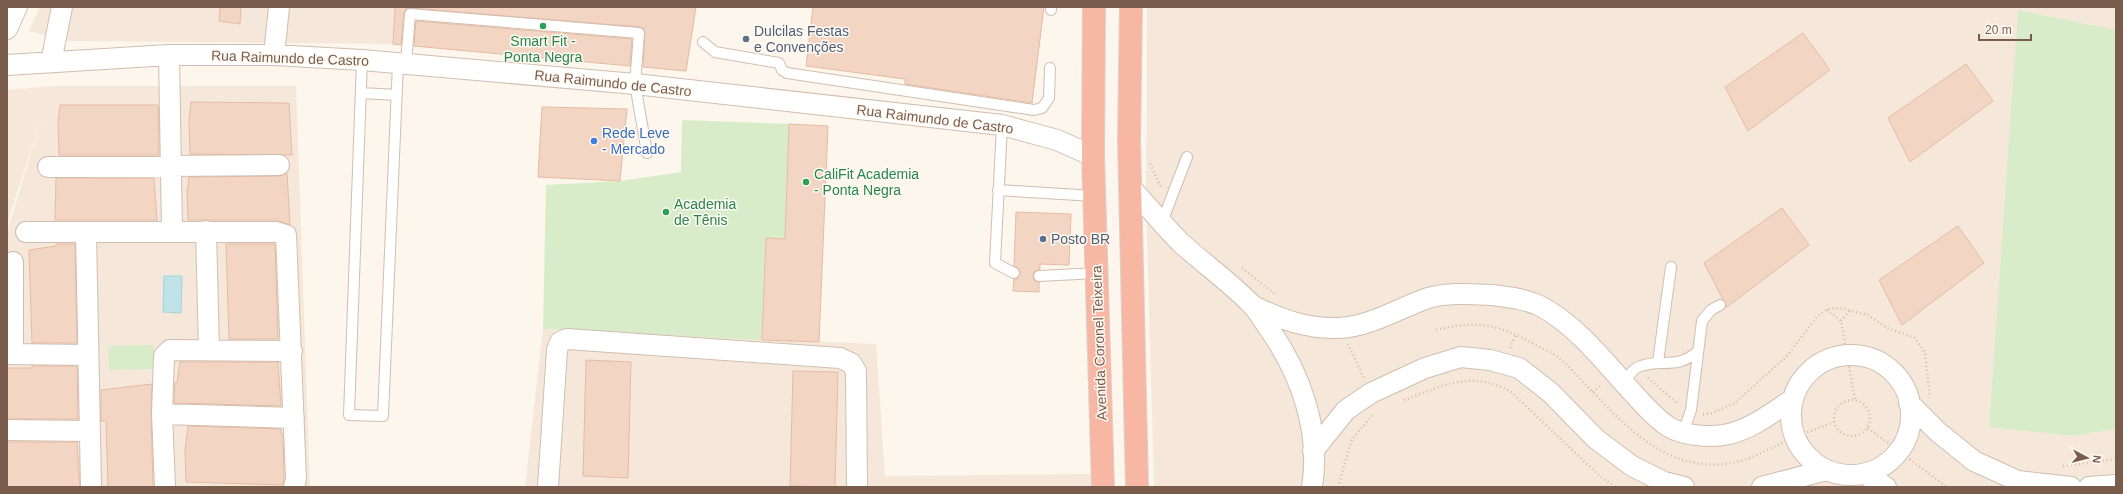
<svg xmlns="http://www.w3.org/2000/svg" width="2123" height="494" viewBox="0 0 2123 494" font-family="Helvetica,sans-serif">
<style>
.residential{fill:#f5e8da}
.green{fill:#d8ecc9}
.water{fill:#bfe3e8;stroke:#a5d3da}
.building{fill:#f3d5c3;stroke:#e6bba3}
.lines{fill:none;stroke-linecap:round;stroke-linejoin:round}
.lane-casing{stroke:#d1beb0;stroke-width:12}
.street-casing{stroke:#d1beb0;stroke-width:22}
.highway-casing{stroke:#dad1cd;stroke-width:24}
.path{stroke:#d9b8a5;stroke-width:2.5;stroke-dasharray:1 3;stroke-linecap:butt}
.lane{stroke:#fff;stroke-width:10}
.street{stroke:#fff;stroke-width:20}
.highway{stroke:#f7b7a3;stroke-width:22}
.leisure-dot{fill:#2e9e5b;stroke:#fffaf3;stroke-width:1.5}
.service-dot{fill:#5c6f8a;stroke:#fffaf3;stroke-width:1.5}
.shop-dot{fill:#3f7fe0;stroke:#fffaf3;stroke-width:1.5}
.labels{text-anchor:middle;stroke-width:3;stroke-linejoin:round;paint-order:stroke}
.service-label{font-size:14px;fill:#4e5e75;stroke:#fffaf3;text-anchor:start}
.leisure-label{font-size:14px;fill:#27864d;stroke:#fffaf3;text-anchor:start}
.street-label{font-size:14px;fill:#7a5c4d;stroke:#fffaf3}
.shop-label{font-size:14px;fill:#366cbe;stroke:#fffaf3;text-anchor:start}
</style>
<rect width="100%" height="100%" fill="#fdf6ec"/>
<!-- residential -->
<path class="residential" d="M40 7H395L393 44 67 41 29 31Z
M1147 7H2116V30L2019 10 1989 426 2073 436 2116 429V487H1154L1146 197Z
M52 86H296L310 487H7V232L42 117 7 223V90Z
M543 329 876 344 885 476 1094 474 1093 487H525Z"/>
<!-- green -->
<path class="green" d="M2018 10 2116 30V429L2073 436 1989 427Z
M682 120 789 124 785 239H766L762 340 543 329 546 185 620 181 681 172Z
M154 345V369L109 370 108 346Z"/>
<!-- water -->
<path class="water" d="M164 276H182L181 313 163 312Z"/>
<!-- building -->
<path class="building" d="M220 7H241L240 24 219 21Z
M395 7H696L686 71 643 67 645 33 643 28 640 27 410 8H407L404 13 401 45 393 44Z
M813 7H1044L1032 103 905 84V79L806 66Z
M416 21 632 39 630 66 414 46Z
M1803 33 1830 70 1748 131 1725 87Z
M1966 64 1993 101 1910 162 1888 118Z
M191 102 289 103 292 155 190 154 189 121Z
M60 105H158L159 155H59L58 123Z
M542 107 627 109 620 181 538 177Z
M789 124 828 126 819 342 762 340 766 238 785 239Z
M287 173 290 225 276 220H188L187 192 189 177 279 176Z
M56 178H154L157 220H55Z
M1782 208 1809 245 1727 307 1704 263Z
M1016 212 1071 214 1069 265 1040 264V269L1035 271 1033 276 1034 280 1039 282V292L1013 291 1014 279 1018 278 1020 273 1019 269 1014 266Z
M1958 226 1984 263 1902 325 1879 280Z
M56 244H75L77 343H32L29 250 56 246Z
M226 244H275L278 339H229Z
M586 360 631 362 628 478 583 476Z
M180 362H278L281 406 174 403 175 383H177Z
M32 366H77L78 419H7V368H32Z
M793 371 838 372 835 487 790 486Z
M152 384 151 414 153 487H108L106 421H101V390Z
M188 426 281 429V434H283L284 478 283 485 186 482 185 451Z
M7 442H77L80 487H7Z"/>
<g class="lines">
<defs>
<path id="lane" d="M1051 10V7
M703 42 715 52 779 63 782 70 787 73 1034 110 1042 108 1049 98 1050 68
M362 60 349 415 383 416 398 63
M406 63 410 14 639 33 635 84 647 153
M361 93 397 95
M1002 125 995 263 1014 273
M998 190 1094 196
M1162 222 1187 157
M1039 276 1097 273
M1658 362 1671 267
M1623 383C1627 378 1633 369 1638 367 1662 357 1674 371 1697 352
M1683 433 1691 410 1702 321 1711 310 1720 305"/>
<path id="street" d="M7 29 17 7
M169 55 172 231
M274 55 279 7
M51 62 62 7
M7 65 169 55H274L362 60 635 84 1002 125 1057 140 1093 156
M48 167 279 165
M1130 187C1147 205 1163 225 1181 243 1204 264 1230 282 1252 305 1259 312 1264 322 1270 330 1301 375 1321 431 1312 487
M206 231 209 351
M26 232H276L286 235 296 479 294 487
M86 232 91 487
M13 262V354
M1253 306C1280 319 1307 329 1338 328 1370 327 1399 308 1428 298 1448 292 1472 294 1492 295 1508 297 1526 299 1540 306 1577 325 1606 364 1634 394 1644 405 1656 419 1669 427 1684 436 1712 438 1729 434 1753 428 1773 412 1793 399
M7 354 88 355
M1791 415a60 60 0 1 1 120 0a60 60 0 1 1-120 0Z
M1909 403 1938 432 1974 461 2018 481 2071 487
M162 414 294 418
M7 430 89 431
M1313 451 1346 410 1371 393 1425 368 1461 357 1490 360 1519 368 1551 393 1596 439 1632 466 1664 482 1684 487
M1865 474 1886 487
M165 487 162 414 164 356 170 350 292 351
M548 487 557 350 560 342 567 339 840 358 851 363 856 371 857 487
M1762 487 1826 470
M2089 487 2116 485"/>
<path id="highway" d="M1094 7 1093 156 1103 487
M1131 7 1129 140 1137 487"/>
</defs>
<!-- lane casing -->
<use href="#lane" class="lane-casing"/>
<!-- street casing -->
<use href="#street" class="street-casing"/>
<!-- highway casing -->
<use href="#highway" class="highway-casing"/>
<!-- path -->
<path class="path" d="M1150 164 1161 187
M1242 268 1276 295
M1827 310 1841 321 1855 400
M1841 321 1851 309
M1436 330C1477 320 1497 324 1534 344 1542 349 1551 352 1558 357 1568 365 1577 376 1586 385 1625 425 1663 470 1725 464 1751 461 1771 447 1795 437 1808 432 1821 427 1834 422
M1348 344 1364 378
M1510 348 1516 334
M1648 378 1678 404
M1593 392 1601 385
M1834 418a18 18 0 1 1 36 0a18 18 0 1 1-36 0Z
M1404 400C1443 386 1471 369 1511 392L1602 478 1616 487
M1703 414H1710L1735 403 1787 356 1816 318 1827 309 1840 308 1868 315 1887 328 1915 338 1925 353 1930 398
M1868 428 1947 487
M2063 466 2116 459
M1338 487 1352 439 1373 415"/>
<!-- lane -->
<use href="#lane" class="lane"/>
<!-- street -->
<use href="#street" class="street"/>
<!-- highway -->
<use href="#highway" class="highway"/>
</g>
<!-- markers -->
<g class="leisure-dot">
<circle cx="543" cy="26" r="4"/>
<circle cx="806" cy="182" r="4"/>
<circle cx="666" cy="212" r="4"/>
</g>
<g class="service-dot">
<circle cx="746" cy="39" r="4"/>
<circle cx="1043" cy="239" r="4"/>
</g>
<circle class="shop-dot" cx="594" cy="141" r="4"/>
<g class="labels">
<!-- service labels -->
<g class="service-label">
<text x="754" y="36">Dulcilas Festas<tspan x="754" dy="16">e Convenções</tspan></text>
<text x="1051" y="244">Posto BR</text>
</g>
<!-- leisure labels -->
<g class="leisure-label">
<text x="543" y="46" text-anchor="middle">Smart Fit -<tspan x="543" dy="16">Ponta Negra</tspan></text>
<text x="814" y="179">CaliFit Academia<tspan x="814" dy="16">- Ponta Negra</tspan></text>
<text x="674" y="209">Academia<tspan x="674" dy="16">de Tênis</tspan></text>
</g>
<!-- street labels -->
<g class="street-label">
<text transform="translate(290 58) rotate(2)" y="5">Rua Raimundo de Castro</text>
<text transform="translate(613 83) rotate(6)" y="5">Rua Raimundo de Castro</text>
<text transform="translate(935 119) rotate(7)" y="5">Rua Raimundo de Castro</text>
<text transform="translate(1099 343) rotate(-92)" y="5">Avenida Coronel Teixeira</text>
</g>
<!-- shop labels -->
<g class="shop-label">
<text x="602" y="138">Rede Leve<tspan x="602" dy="16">- Mercado</tspan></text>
</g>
</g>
<!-- border -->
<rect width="2123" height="494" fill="none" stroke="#7a5c4d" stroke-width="16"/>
<!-- north arrow -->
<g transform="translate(2087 458) rotate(97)" stroke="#fffaf3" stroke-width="3" paint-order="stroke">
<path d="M0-3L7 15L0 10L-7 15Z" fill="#7a5c4d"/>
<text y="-6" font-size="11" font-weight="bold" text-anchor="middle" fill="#7a5c4d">N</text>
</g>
<!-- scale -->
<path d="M1979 34v6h52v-6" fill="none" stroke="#7a5c4d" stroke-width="2"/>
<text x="1985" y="34" font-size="12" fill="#7a5c4d" stroke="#fffaf3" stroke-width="3" paint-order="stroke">20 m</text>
</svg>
